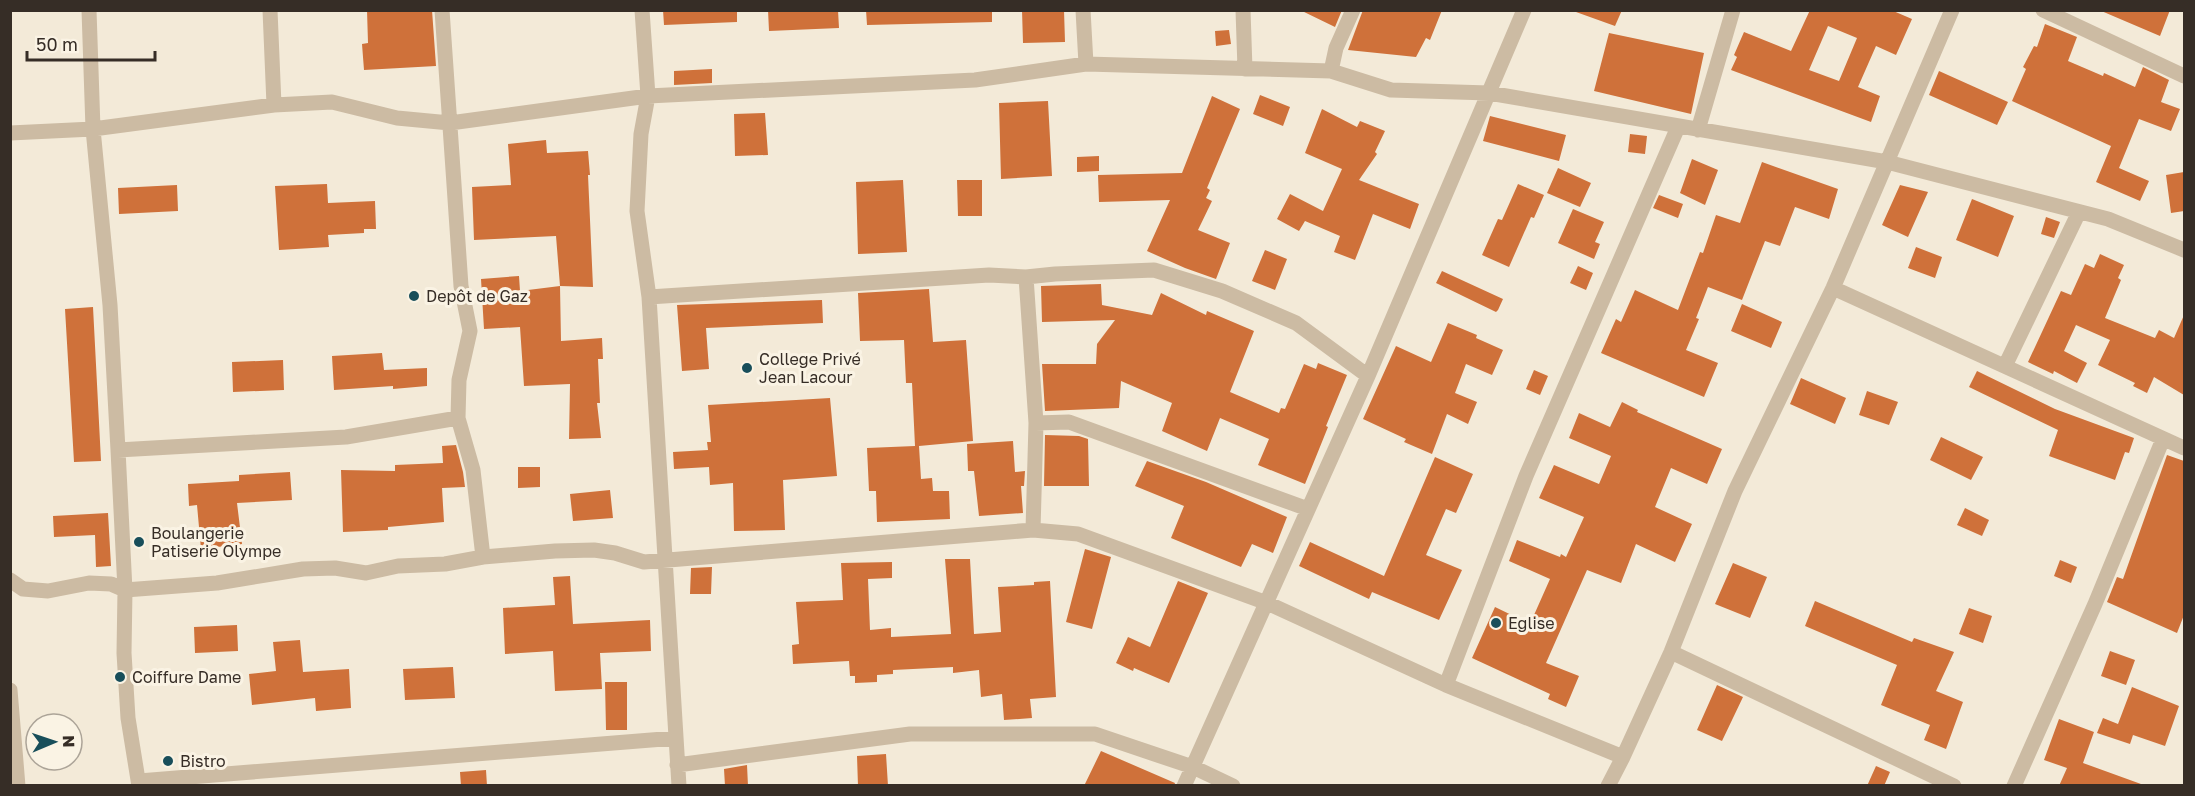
<svg xmlns="http://www.w3.org/2000/svg" width="2195" height="796" viewBox="0 0 2195 796" font-family="'Golos Text',sans-serif">
<style>
.building{fill:#cf713a;fill-rule:evenodd}
.lines{fill:none;stroke-linecap:round;stroke-linejoin:round}
.street{stroke:#ccbba3;stroke-width:15}
.poi-dot{fill:#184e5a;stroke:#faf3e4;stroke-width:2}
.labels{text-anchor:middle;stroke-width:6;stroke-linejoin:round;paint-order:stroke}
.poi-label{font-size:16px;fill:#362d26;stroke:#faf3e4;text-anchor:start}
</style>
<rect width="100%" height="100%" fill="#f3ead8"/>
<!-- building -->
<path class="building" d="M367 10H432L436 66 364 70 362 44 368 43Z
M663 10H737V22L664 25Z
M768 10H838L839 28 769 31Z
M866 10H992V22L867 25Z
M1022 10H1064L1065 42 1023 43Z
M1300 10H1342L1335 27Z
M1363 10H1442L1430 40 1426 38 1416 57 1348 50Z
M1577 10H1622L1615 26 1576 12Z
M1810 10H1891L1912 19 1896 55 1876 46 1858 87 1880 96 1871 122 1731 70 1737 57 1734 55 1744 32 1791 51ZM1828 26 1857 38 1839 81 1809 70Z
M2099 10H2170L2160 36Z
M2045 24 2077 37 2068 61 2103 76 2104 73 2135 87 2143 67 2169 80 2161 102 2180 109 2171 131 2139 119 2119 168 2149 181 2140 201 2096 182 2111 146 2012 101 2026 69 2023 67 2034 46 2037 47Z
M1229 30 1231 44 1216 46 1215 31Z
M1609 33 1704 53 1691 114 1594 91Z
M712 69V83L674 85V71Z
M1939 71 2008 102 1997 125 1929 95Z
M1260 95 1290 107 1283 126 1253 114Z
M1212 96 1240 109 1207 188 1210 190 1206 198 1212 201 1198 230 1230 243 1216 279 1185 268 1147 251 1170 200 1099 202 1098 175 1182 173Z
M1048 101 1052 176 1001 179 999 103Z
M1322 109 1357 127 1360 121 1385 131 1375 152 1377 154 1359 180 1419 204 1410 229 1373 214 1355 260 1334 252 1340 236 1305 221 1299 231 1277 219 1290 194 1323 211 1342 169 1305 153Z
M765 113 768 155 735 156 734 114Z
M1490 116 1566 135 1559 161 1483 141Z
M1630 134 1647 136 1645 154 1628 152Z
M546 140 547 153 588 151 590 175H588L593 287 560 286 556 236 474 240 472 187 511 185 508 144Z
M1099 156V171L1077 172V157Z
M1692 159 1718 170 1705 205 1680 193Z
M1762 162 1838 189 1829 219 1795 207 1780 246 1765 241 1742 300 1708 287 1696 318 1699 319 1686 350 1718 363 1704 397 1601 353 1616 319 1621 322 1635 290 1678 310 1700 252 1703 253 1716 215 1740 223Z
M1558 168 1591 183 1580 207 1547 193Z
M2184 172V211L2171 213 2166 175Z
M903 180 907 252 858 254 856 182Z
M957 180H982V216H958Z
M327 184 328 203 375 201 376 229H364V233L328 235 329 247 279 250 275 186Z
M1518 184 1544 195 1534 218 1531 217 1509 267 1482 255 1498 219 1502 220Z
M177 185 178 211 119 214 118 188Z
M1900 185 1928 192 1908 237 1882 225Z
M1659 195 1683 204 1678 218 1653 208Z
M1972 199 2014 216 1998 257 1956 240Z
M1573 209 1604 222 1595 242 1600 244 1594 259 1558 243Z
M2046 217 2060 222 2054 238 2041 234Z
M1916 247 1942 257 1935 278 1908 268Z
M1265 250 1287 259 1275 290 1252 281Z
M2100 254 2124 265 2118 278 2121 280 2105 318 2155 338 2159 330 2174 338 2184 315V395L2154 377 2147 393 2133 386 2135 383 2098 365 2110 340 2076 325 2064 351 2087 363 2077 383 2054 371 2053 374 2028 362 2061 291 2071 295 2085 264 2094 268Z
M1578 266 1593 273 1586 290 1570 283Z
M1442 271 1503 299 1498 310 1496 312 1436 283Z
M519 276 520 291 560 286 561 341 602 338 603 359H598L600 403H597L601 438 569 439 570 384 524 386 520 327 484 329 481 279Z
M1101 284 1102 305 1152 315 1161 293 1206 315 1207 311 1254 331 1230 392 1279 413 1281 408 1285 409 1304 364 1316 369 1318 363 1347 375 1326 426 1328 427 1305 484 1258 465 1269 439 1220 418 1207 451 1162 431 1172 403 1121 381 1119 408 1045 411 1042 364H1096L1097 344 1115 320 1042 322 1041 286Z
M929 289 933 342 966 340 973 441 919 446 921 479 932 478 933 491H949L950 519 877 522 876 491H869L867 448 915 446 912 383H906L904 340 860 341 858 293Z
M822 300 823 323 706 328 709 369 682 371 677 305Z
M1742 304 1782 322 1771 348 1731 331Z
M93 307 101 461 74 462 65 309Z
M1448 323 1477 335 1476 338 1503 350 1492 375 1466 364 1455 393 1477 402 1468 424 1447 414 1432 454 1404 442 1406 439 1363 419 1396 346 1431 362Z
M382 353 384 370 427 368V386L393 389V386L334 390 332 356Z
M283 360 284 390 233 392 232 362Z
M1534 370 1548 376 1540 395 1526 389Z
M1977 371 2055 409 2134 438 2129 453 2125 452 2115 480 2049 456 2058 430 1969 387Z
M1801 378 1846 398 1835 424 1790 404Z
M1867 391 1898 402 1889 425 1859 415Z
M830 398 837 476 783 480 785 530 734 531 733 483 710 485 709 467 674 469 673 452 708 450 707 442H711L708 405Z
M1622 402 1638 410 1637 412 1722 449 1707 484 1671 468 1655 507 1692 524 1675 562 1636 544 1621 583 1587 570 1546 663 1579 676 1566 707 1548 699 1550 694 1472 658 1495 607 1530 624 1550 579 1509 561 1517 540 1560 557 1561 554 1566 557 1584 517 1539 498 1554 465 1599 484 1611 456 1569 438 1579 413 1610 427Z
M1045 435 1079 436 1088 439 1089 486H1044Z
M1941 437 1983 457 1971 480 1930 460Z
M1013 441 1015 472 1025 471 1024 486H1021L1023 513 979 516 974 471H968L967 444Z
M456 445 463 472 465 487 442 488 444 522 388 527V530L343 532 341 470 395 471V465L443 463 442 446Z
M2167 455 2184 461V615L2177 633 2107 602 2117 577 2123 579Z
M1435 457 1473 474 1456 513 1446 509 1426 555 1462 570 1439 620 1372 592 1369 599 1299 566 1310 542 1384 576Z
M1147 461 1206 482 1287 517 1273 553 1252 544 1241 567 1171 538 1184 506 1135 486Z
M518 467H540V487L518 488Z
M290 472 292 500 237 503 242 544 201 549 197 505 189 506 188 484 239 481V475Z
M610 490 613 518 573 521 570 494Z
M1965 508 1989 520 1982 536 1957 525Z
M108 513 111 566 96 567 95 535 54 537 53 516Z
M1085 549 1111 557 1092 629 1066 622Z
M945 559H970L974 634 1001 632 998 587 1034 585V582L1050 581 1056 697 1030 699 1032 718 1004 720 1002 694 981 697 979 670 953 673V667L893 670V674L877 675V682L855 683V676H850L849 661 793 664 792 645 799 644 796 602 843 600 841 563 892 562V578L868 579 870 630 891 628V637L951 634Z
M2060 560 2077 567 2071 583 2054 576Z
M1733 563 1767 577 1750 618 1715 604Z
M712 567 711 594H690L691 568Z
M570 576 573 624 650 620 651 651 600 653 602 689 555 691 553 651 505 654 503 608 555 605 553 577Z
M1178 581 1208 593 1169 683 1134 668 1133 671 1116 663 1128 637 1150 647Z
M1815 601 1912 642 1914 638 1954 652 1936 691 1963 702 1946 749 1924 740 1930 725 1881 705 1897 665 1805 626Z
M1969 608 1992 616 1983 643 1959 634Z
M237 625 238 651 195 653 194 627Z
M300 640 303 672 349 669 351 708 316 711 315 698 252 705 249 674 276 671 273 642Z
M2110 651 2135 660 2126 685 2101 676Z
M453 667 455 698 405 700 403 669Z
M605 682H627V730H606Z
M1717 685 1743 697 1722 741 1697 730Z
M2132 687 2179 706 2165 746 2133 735 2130 744 2097 733 2103 718 2118 724Z
M2059 719 2094 732 2083 763 2141 784V786H2059L2067 768 2044 760Z
M1101 751 1175 783 1174 786H1084Z
M886 754 888 786H858L857 756Z
M747 765 748 786H725L724 769Z
M1876 766 1890 772 1884 786H1867Z
M486 770 487 786H461L460 772Z"/>
<g class="lines">
<!-- street -->
<path class="street" d="M89 10 93 129 110 305 118 450 125 590 124 653 128 718 139 786
M270 10 274 105
M442 10 461 286 470 331 459 380 458 418 473 470 483 557
M642 10 648 96 641 134 637 211 649 297 679 786
M1083 10 1086 64
M1243 10 1245 69
M2043 10 2184 76
M1331 71 1336 48 1353 10
M1698 130 1733 10
M10 133 93 129 274 105 332 102 397 118 450 123 648 96 975 80 1086 64 1331 71 1391 90 1489 93 1887 162 2108 219 2184 250
M1026 277 1036 423 1033 530
M1833 288 2184 448
M649 297 989 275 1026 277 1055 274 1154 270 1222 291 1296 323 1368 376
M2005 366 2079 212
M1036 423 1069 422 1308 509
M118 450 346 437 458 418
M10 580 23 589 48 591 89 583 111 584 125 590 217 583 303 569 335 568 366 573 398 566 445 564 483 557 555 551 594 550 615 553 644 562 1033 530 1078 534 1267 603 1446 685 1623 757
M1671 652 1954 786
M1446 685 1526 476 1678 127
M10 690 18 786
M677 765 910 734H1095L1193 767 1233 786
M139 781 676 738
M1184 786 1368 376 1524 10
M1608 786 1623 757 1671 652 1735 491 1833 288 1952 10
M2014 786 2095 604 2163 439"/>
</g>
<!-- markers -->
<g class="poi-dot">
<circle cx="414" cy="296" r="6"/>
<circle cx="747" cy="368" r="6"/>
<circle cx="139" cy="542" r="6"/>
<circle cx="1496" cy="623" r="6"/>
<circle cx="120" cy="677" r="6"/>
<circle cx="168" cy="761" r="6"/>
</g>
<g class="labels">
<!-- poi labels -->
<g class="poi-label">
<text x="426" y="302">Depôt de Gaz</text>
<text x="759" y="365">College Privé<tspan x="759" dy="18">Jean Lacour</tspan></text>
<text x="151" y="539">Boulangerie<tspan x="151" dy="18">Patiserie Olympe</tspan></text>
<text x="1508" y="629">Eglise</text>
<text x="132" y="683">Coiffure Dame</text>
<text x="180" y="767">Bistro</text>
</g>
</g>
<!-- border -->
<rect width="2195" height="796" fill="none" stroke="#362d26" stroke-width="24"/>
<!-- north arrow -->
<g transform="translate(54 742) rotate(88)"><circle r="28" fill="#faf3e4" stroke="#aca498" stroke-width="1.5"/>
<path d="M0-4.5L10 22L0 15L-10 22Z" fill="#184e5a"/>
<text y="-9" font-size="16" font-weight="bold" text-anchor="middle" fill="#362d26">N</text>
</g>
<!-- scale -->
<path d="M27 51v9h128v-9" fill="none" stroke="#362d26" stroke-width="3"/>
<text x="36" y="51" font-size="18" fill="#362d26" stroke="#faf3e4" stroke-width="4.5" paint-order="stroke">50 m</text>
</svg>
